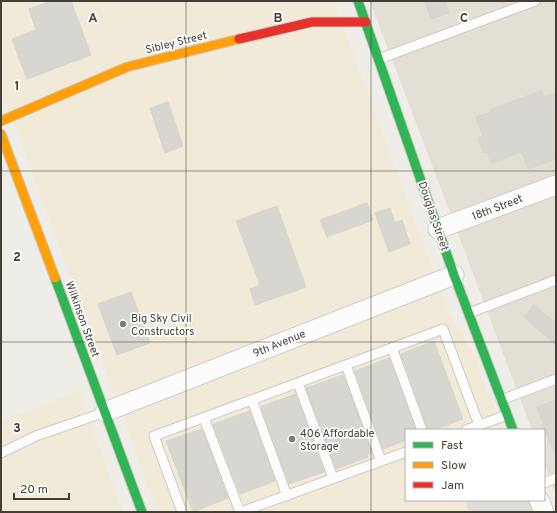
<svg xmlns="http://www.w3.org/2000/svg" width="557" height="513" viewBox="0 0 557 513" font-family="Overpass,sans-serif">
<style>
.residential{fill:#e3dfd4}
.commercial{fill:#f2ead9}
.parking{fill:#dedcd7}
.building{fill:#d8d6d0;stroke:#d7d4cd}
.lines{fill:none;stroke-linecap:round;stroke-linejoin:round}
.lane-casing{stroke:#cccbc5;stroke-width:11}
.street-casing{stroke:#cccbc5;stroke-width:21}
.fast-casing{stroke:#cecbbe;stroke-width:11}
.slow-casing{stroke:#cecbbe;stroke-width:11}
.jam-casing{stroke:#cecbbe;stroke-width:11}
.lane{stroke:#fcfcfc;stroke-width:9}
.street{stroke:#fcfcfc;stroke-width:19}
.fast{stroke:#30b455;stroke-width:9}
.slow{stroke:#ff9f0a;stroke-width:9}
.jam{stroke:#e5322d;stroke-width:9}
.grid{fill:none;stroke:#443f34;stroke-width:1;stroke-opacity:0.55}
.poi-dot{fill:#807c73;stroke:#fff;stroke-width:1.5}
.labels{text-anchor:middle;stroke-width:3.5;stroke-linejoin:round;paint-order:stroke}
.street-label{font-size:11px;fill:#443f34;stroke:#fff}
.poi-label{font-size:11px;fill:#443f34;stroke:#fff;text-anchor:start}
.grid-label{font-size:13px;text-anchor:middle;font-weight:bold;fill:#443f34;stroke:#fff;stroke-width:3.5;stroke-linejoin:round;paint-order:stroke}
</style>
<rect width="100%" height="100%" fill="#eeede8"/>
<!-- residential -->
<path class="residential" d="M370 1H556V495L544 463V430H532Z"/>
<!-- commercial -->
<path class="commercial" d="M1 1H334L450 315 472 351 504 430H406V500H530L534 512H157L1 89Z
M79 391 123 512H1V421Z"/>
<!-- parking -->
<path class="parking" d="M465 500H530L534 512H469Z"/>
<!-- building -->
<path class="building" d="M51 1H71L91 55 27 79 12 39 36 30 29 9Z
M425 1H445L449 13 431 19Z
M542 90 544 97 556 93V159L528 169 522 152 491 163 487 152 483 153 478 138 483 137 476 117 491 112 490 110Z
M168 102 183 146 165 153 150 108Z
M367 203 373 220 327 237 320 220Z
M277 206 306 287 255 305 250 289 260 285 236 221Z
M390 208 395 223 402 220 410 244 389 252 375 213Z
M131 292 150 343 117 355 98 304Z
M534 305 556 323V345L524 317Z
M434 341 463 419 433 430H428L401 354Z
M389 358 416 430H406V440L383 449 355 371Z
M343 375 372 453 367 454 368 457 336 469 306 388Z
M296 394 324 472 289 484 261 407 262 406Z
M556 400V453H554L537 407Z
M250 411 275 481 240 494 213 424Z
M202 429 228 498 193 512 166 441Z"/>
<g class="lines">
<defs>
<path id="lane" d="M379 59 535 1
M469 313 556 280
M392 348 422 430
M346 365 381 461
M298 383 333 478
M252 400 287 496
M501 400 556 379
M204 418 240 512
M466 430 507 415
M1 453 36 436 105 412
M544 483 556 478
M182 512 154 436 443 329 479 425
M241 512 406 452"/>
<path id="street" d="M438 229 556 185
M105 412 454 275
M539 500 544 512"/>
<path id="fast" d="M358 1 454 275 513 430
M55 278 142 512"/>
<path id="slow" d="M1 121 127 67 239 39
M1 134 55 278"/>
<path id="jam" d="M239 39 312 22H366"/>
</defs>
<!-- lane casing -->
<use href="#lane" class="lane-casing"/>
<!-- street casing -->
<use href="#street" class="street-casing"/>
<!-- fast casing -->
<use href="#fast" class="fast-casing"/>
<!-- slow casing -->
<use href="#slow" class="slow-casing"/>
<!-- jam casing -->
<use href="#jam" class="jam-casing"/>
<!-- lane -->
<use href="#lane" class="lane"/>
<!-- street -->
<use href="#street" class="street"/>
<!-- fast -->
<use href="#fast" class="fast"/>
<!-- slow -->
<use href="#slow" class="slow"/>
<!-- jam -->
<use href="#jam" class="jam"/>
</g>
<!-- grid -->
<path class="grid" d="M186 1V512M371 1V512M1 171H556M1 342H556"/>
<!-- markers -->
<g class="poi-dot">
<circle cx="123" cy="324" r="4"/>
<circle cx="292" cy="439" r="4"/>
</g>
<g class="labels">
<!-- street labels -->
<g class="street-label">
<text transform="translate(176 42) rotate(-14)" y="4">Sibley Street</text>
<text transform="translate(497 207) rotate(-21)" y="4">18th Street</text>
<text transform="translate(434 216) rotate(71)" y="4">Douglas Street</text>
<text transform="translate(83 319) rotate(70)" y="4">Wilkinson Street</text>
<text transform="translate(279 343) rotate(-22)" y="4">9th Avenue</text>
</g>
<!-- poi labels -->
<g class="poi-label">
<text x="131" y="322">Big Sky Civil<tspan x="131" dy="13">Constructors</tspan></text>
<text x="300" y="437">406 Affordable<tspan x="300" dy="13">Storage</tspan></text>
</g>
</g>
<g class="grid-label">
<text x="93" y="22">A</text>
<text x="278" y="22">B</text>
<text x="464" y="22">C</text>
<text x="17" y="90">1</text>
<text x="17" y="261">2</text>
<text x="17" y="432">3</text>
</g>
<!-- border -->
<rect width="557" height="513" fill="none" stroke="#443f34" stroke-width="4"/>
<!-- legend -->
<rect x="405" y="429" width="140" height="72" fill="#ffffff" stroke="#b4b2ae"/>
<rect x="413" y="442" width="20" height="6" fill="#30b455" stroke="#b4b2ae"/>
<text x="441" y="449" font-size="12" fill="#443f34">Fast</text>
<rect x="413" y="462" width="20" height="6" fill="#ff9f0a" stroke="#b4b2ae"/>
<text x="441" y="469" font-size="12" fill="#443f34">Slow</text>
<rect x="413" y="482" width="20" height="6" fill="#e5322d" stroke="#b4b2ae"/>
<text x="441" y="489" font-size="12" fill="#443f34">Jam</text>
<!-- scale -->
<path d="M14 493v6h55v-6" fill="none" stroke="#443f34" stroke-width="2"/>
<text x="20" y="493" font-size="12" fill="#443f34" stroke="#ffffff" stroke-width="3" paint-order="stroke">20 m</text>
</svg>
